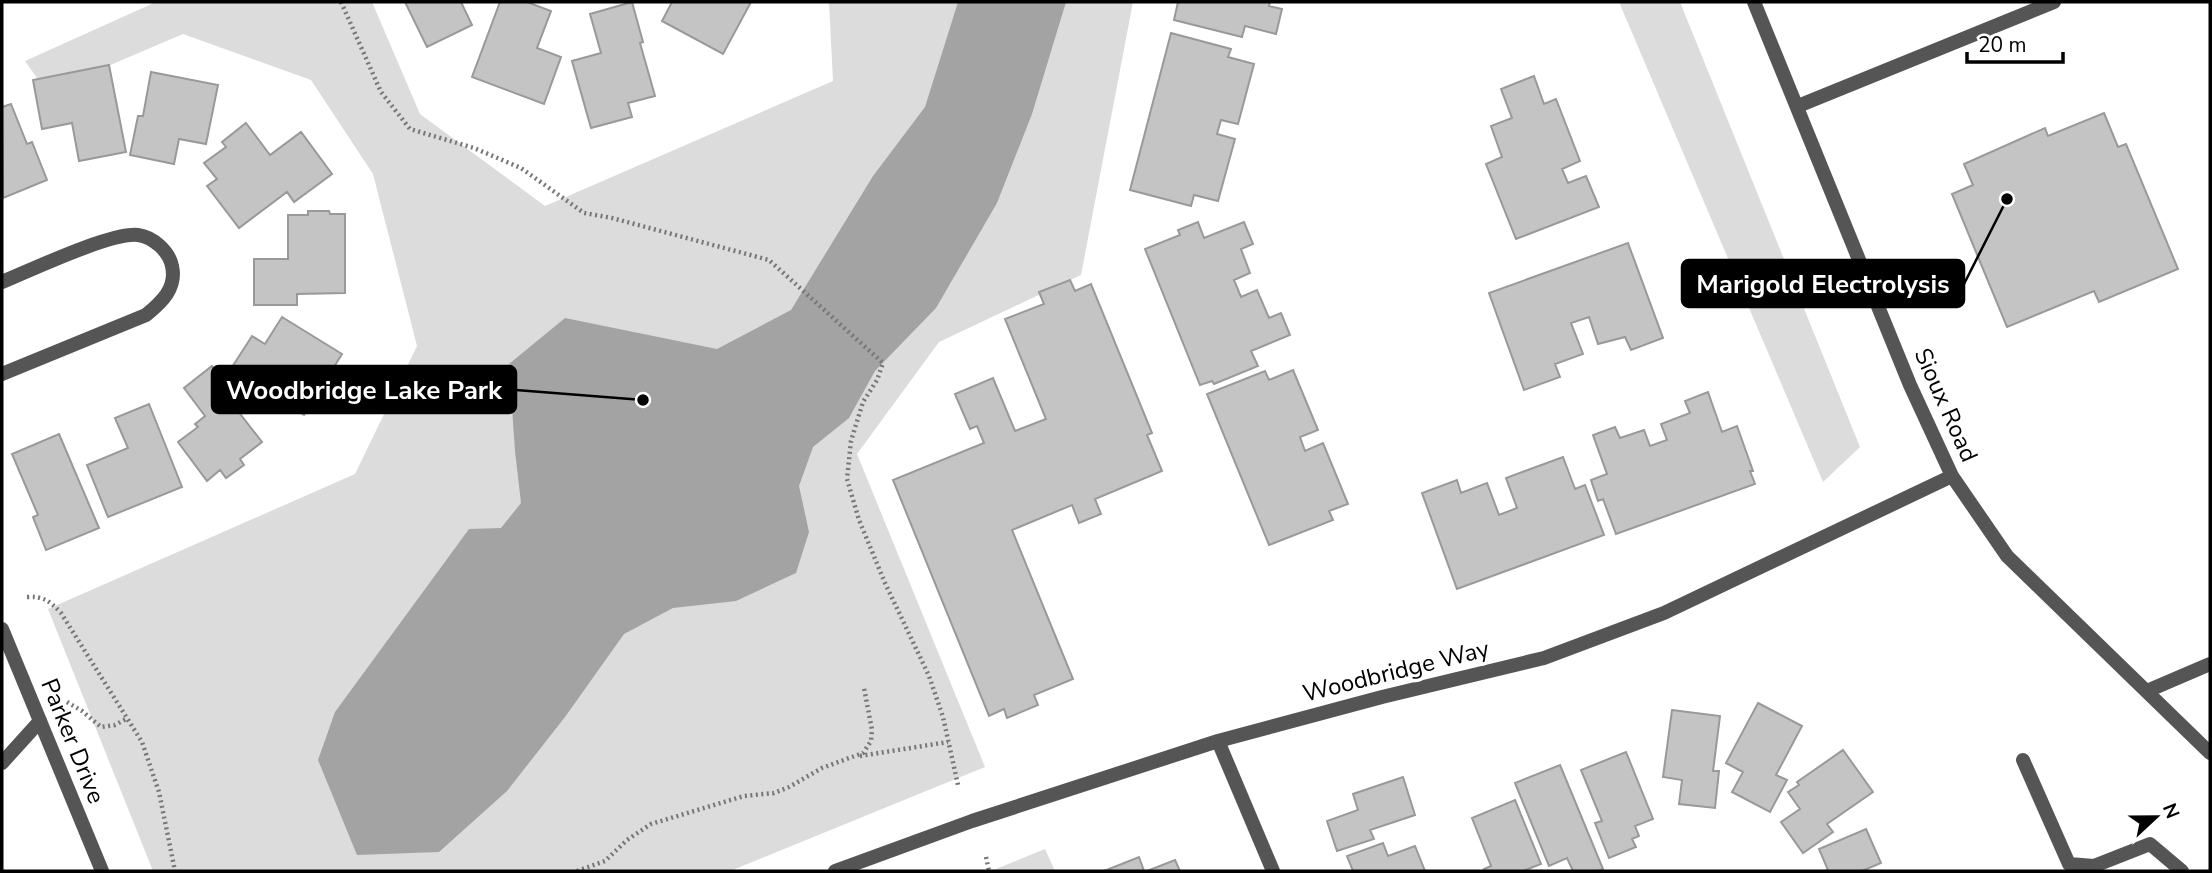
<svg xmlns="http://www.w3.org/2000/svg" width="2212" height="873" viewBox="0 0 2212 873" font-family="'Nunito Sans',sans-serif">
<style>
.green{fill:#dcdcdc}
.water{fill:#a3a3a3}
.building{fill:#c4c4c4;stroke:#999;stroke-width:2}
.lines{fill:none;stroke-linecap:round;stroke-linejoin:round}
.path{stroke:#777;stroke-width:4.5;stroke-dasharray:2 3.5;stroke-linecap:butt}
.lane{stroke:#555;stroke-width:14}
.street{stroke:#555;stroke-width:14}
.labels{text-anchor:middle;stroke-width:7;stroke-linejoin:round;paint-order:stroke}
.street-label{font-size:24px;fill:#000;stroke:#fff}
.leader{fill:none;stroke:#000;stroke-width:2.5}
.callout-dot{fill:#000;stroke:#fff;stroke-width:2.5}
.callout{fill:#000;stroke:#000;stroke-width:2.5}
.callout-label{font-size:26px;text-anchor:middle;font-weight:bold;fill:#fff}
</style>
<rect width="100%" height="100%" fill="#fff"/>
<!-- green -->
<path class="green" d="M156 2H372L420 114 545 206 833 81 829 2H1133L1081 275 939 342 857 454 985 767 730 871H153L48 609 355 474 417 346 373 174 311 80 183 34 47 92 25 61Z
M1619 2H1680L1860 447 1823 482Z
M1045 849 1055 871H991Z"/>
<!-- water -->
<path class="water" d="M958 2H1066L1032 114 997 203 936 308 875 371 849 418 813 447 799 486 809 532 796 573 736 601 673 608 624 634 565 717 507 791 439 852 357 855 318 760 335 712 469 529 501 528 521 503 515 451 509 364 565 318 717 349 791 310 873 176 925 107Z"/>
<!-- building -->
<path class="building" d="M405 2H461L472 25 427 47Z
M500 2H527L551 11 537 48 561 57 544 104 472 77Z
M632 2 643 42 640 43 655 96 628 103 632 117 591 128 572 61 601 53 590 14Z
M672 2H751L723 54 662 21Z
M1178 2H1270L1269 6 1282 9 1276 34 1245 26 1242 37 1174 20Z
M1171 33 1231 49 1228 57 1254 64 1238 124 1221 120 1217 134 1235 139 1218 201 1194 195 1191 206 1130 190Z
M109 65 126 152 79 161 72 123 42 129 33 80Z
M151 72 218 85 206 144 179 139 174 164 130 155 138 116H143Z
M1534 76 1544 104 1556 99 1580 161 1562 169 1568 183 1586 176 1599 207 1516 239 1486 164 1502 157 1491 126 1512 118 1501 89Z
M11 104 27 144 32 142 47 180 3 198 2 107Z
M2104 113 2118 147 2126 144 2178 269 2099 302 2094 291 2007 327 1952 194 1973 185 1964 164 2045 128 2048 136Z
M246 123 270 155 301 132 332 174 294 202 287 192 239 228 207 186 217 179 204 163 226 147 222 142Z
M308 211H329L330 214H345V293L297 294V305H254V259H288V215H308Z
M1198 222 1204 238 1244 222 1253 244 1241 249 1250 273 1234 280 1241 297 1257 290 1269 318 1281 313 1290 335 1251 351 1258 366 1214 384 1212 381 1200 385 1145 249 1180 235 1178 230Z
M1628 243 1663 338 1631 350 1625 337 1598 344 1589 317 1571 323 1583 354 1555 364 1560 377 1524 390 1489 293Z
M1070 280 1075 291 1091 284 1152 433 1147 435 1162 471 1095 499 1101 514 1079 523 1072 505 1012 530 1073 679 1034 695 1038 705 1007 718 1004 709 989 716 893 480 984 443 977 426 970 429 955 394 993 378 1015 431 1046 419 1005 319 1044 304 1039 292Z
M282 317 342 354 304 415 257 386 254 391 227 375 252 336 265 344Z
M212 366 237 398 231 402 262 442 240 459 244 465 226 478 220 470 207 481 178 442 198 427 195 424 205 416 184 388Z
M1293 370 1318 430 1300 437 1305 451 1323 443 1348 504 1329 511 1333 520 1269 545 1207 394 1265 371 1269 380Z
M1708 392 1722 432 1737 426 1753 471H1750L1755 484 1616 534 1603 499 1598 501 1591 480 1607 474 1593 435 1615 427 1620 438 1644 430 1650 446 1667 440 1661 424 1690 413 1685 401Z
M149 404 182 487 108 517 87 465 128 448 115 418Z
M59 434 99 528 46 550 33 517 38 515 12 454Z
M1563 457 1575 489 1585 485 1604 535 1457 589 1422 493 1457 480 1461 493 1487 483 1499 515 1517 508 1506 478Z
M1758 703 1802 726 1776 775 1787 780 1770 812 1732 792 1743 772 1726 763Z
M1672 710 1720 716 1713 771H1719L1715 808 1679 804 1682 780 1663 777Z
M1843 750 1873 792 1827 824 1833 832 1803 853 1781 822 1800 809 1788 792 1799 785 1797 782Z
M1626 752 1653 819 1635 826 1639 836 1632 839 1636 847 1609 858 1595 823 1602 821 1581 770Z
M1560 765 1603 869 1598 871H1573L1567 858 1549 866 1515 783Z
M1403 777 1415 815 1370 830 1374 839 1337 851 1327 821 1358 810 1353 794Z
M1515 800 1541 864 1523 871H1485L1484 869 1491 866 1472 818Z
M1866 829 1881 863 1862 871H1824L1828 870 1819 849Z
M1383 843 1388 856 1415 846 1425 871H1353L1347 856Z
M1139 857 1144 871H1104Z
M1175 860 1180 871H1147Z"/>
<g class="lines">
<!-- path -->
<path class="path" d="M341 2 381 92 410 129 474 148 521 168 584 213 612 218 769 260 883 363 877 380 863 402 851 441 847 479 859 520 885 583 929 676 943 717 958 785
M27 597C43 596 50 601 61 613L142 742 159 792 175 871
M67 702 82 711 101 727 115 725 128 718
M860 756 948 742
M986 857 989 871
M577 871 605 861 627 840 651 824 744 796 774 793 789 787 822 768 863 753 871 741 872 730 864 688"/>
<!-- lane -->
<path class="lane" d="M2147 691 2210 664
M2023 760 2069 864 2094 866 2150 844 2182 871
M2 763 40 721"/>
<!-- street -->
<path class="street" d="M1754 2 1910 385 1952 476 2007 556 2210 753
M1798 106 2054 2
M2 282C31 270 111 232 138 235 153 237 169 251 172 266 177 288 162 302 146 315L2 374
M2 629 102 871
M1218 741 1273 871
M835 871 972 821 1218 741 1382 697 1544 658 1664 613 1952 476"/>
</g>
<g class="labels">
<!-- street labels -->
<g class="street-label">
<text transform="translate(1946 405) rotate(66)" y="8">Sioux Road</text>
<text transform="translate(1396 671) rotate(-14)" y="8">Woodbridge Way</text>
<text transform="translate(73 741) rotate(68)" y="8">Parker Drive</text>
</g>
</g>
<!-- callouts -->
<path class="leader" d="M2007 199L1964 284M643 400L516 390"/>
<g class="callout-dot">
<circle cx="2007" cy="199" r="7"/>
<circle cx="643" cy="400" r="7"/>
</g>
<g class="callout">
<rect x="1682" y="260" width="282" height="47" rx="7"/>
<rect x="212" y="366" width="304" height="47" rx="7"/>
</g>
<g class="callout-label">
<text x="1823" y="293">Marigold Electrolysis</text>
<text x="364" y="399">Woodbridge Lake Park</text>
</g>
<!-- border -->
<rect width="2212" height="873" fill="none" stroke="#000000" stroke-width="7"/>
<!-- north arrow -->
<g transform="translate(2156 817) rotate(68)" stroke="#ffffff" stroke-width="5" paint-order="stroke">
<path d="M0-5L12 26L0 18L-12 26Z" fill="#000000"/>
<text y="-10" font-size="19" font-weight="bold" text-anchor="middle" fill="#000000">N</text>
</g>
<!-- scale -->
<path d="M1967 52v10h96v-10" fill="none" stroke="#000000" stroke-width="3.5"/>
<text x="1978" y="52" font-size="21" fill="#000000" stroke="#ffffff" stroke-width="5" paint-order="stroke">20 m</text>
</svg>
